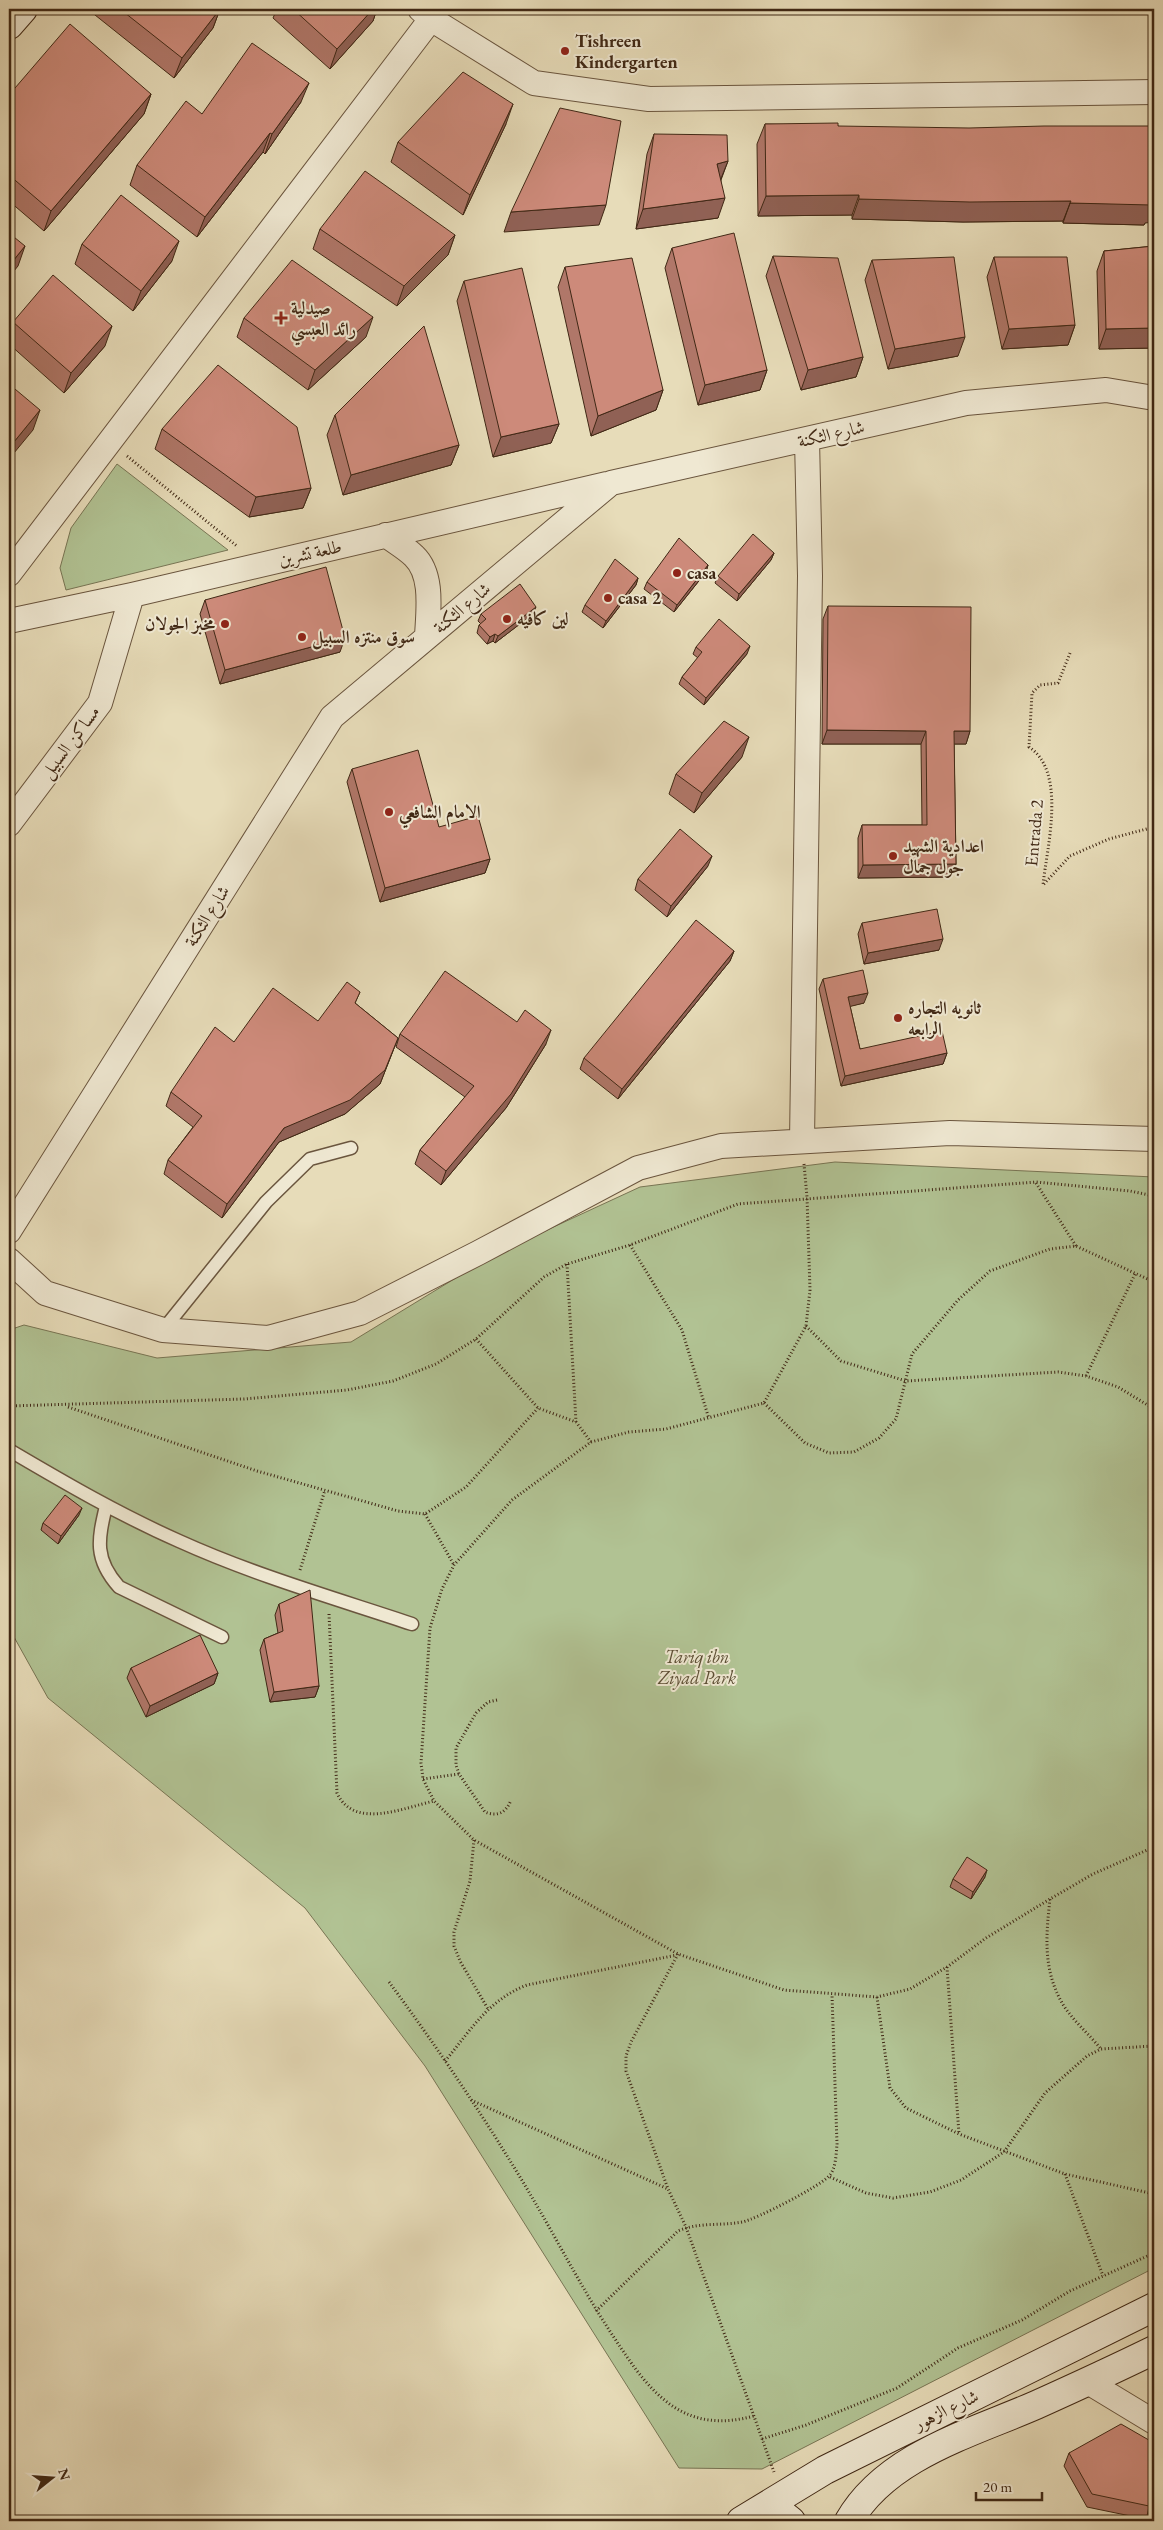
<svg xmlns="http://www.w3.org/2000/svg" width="1163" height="2530" viewBox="0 0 1163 2530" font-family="'EB Garamond',Amiri,serif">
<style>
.green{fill:#b1c293;stroke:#787554}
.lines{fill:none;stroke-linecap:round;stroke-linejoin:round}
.lane-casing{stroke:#6a553e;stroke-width:15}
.street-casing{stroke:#6a553e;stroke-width:26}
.secondary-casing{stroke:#402815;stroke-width:30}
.path{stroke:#402815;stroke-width:3;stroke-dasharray:1 2.5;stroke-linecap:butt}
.lane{stroke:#efe8d2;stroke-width:12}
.street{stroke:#efe8d2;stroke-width:24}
.secondary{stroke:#efe8d2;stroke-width:28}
.wall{fill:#b07769;stroke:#402815}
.shaded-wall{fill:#906155;stroke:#402815}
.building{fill:#cd8a7a;stroke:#402815}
.poi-dot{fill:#8f2418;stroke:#efe8d2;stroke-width:2}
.labels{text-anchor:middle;stroke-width:4;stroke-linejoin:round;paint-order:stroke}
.poi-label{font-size:18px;font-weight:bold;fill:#402815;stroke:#efe8d2;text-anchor:start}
.street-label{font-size:18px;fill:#402815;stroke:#efe8d2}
.park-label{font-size:18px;font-style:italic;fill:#5c4e34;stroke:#efe8d2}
</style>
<rect width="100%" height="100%" fill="#e7dcb9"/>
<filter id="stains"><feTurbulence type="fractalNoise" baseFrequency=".004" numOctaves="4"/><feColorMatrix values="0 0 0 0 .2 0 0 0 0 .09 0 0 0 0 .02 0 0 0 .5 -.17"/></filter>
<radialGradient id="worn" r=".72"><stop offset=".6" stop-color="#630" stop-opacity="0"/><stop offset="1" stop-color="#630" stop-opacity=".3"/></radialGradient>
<!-- green -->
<path class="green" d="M117 464 228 550 66 590 60 568 71 528Z
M835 1162 1154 1177V2268L762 2469 679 2468 425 2066 305 1908 48 1698 9 1628V1330L24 1325 157 1358 351 1342 495 1254 640 1187Z"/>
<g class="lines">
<defs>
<path id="lane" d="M163 1330 266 1202 310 1159 351 1148
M9 1450C65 1483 120 1515 179 1541 254 1575 334 1598 412 1624
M106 1506C98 1540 94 1559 119 1587L222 1637"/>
<path id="street" d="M420 9 431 19 534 83 649 99 1154 92
M386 535C395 542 406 548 414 556 434 575 428 612 427 637
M9 574 431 19
M9 621 132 595 607 484
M9 824 100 703 132 595
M802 1141 810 576 807 439
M9 1231 332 717 611 483 966 403 1106 390 1154 398
M9 1260 45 1293 163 1330 268 1338 360 1313 478 1253 638 1168 721 1146 950 1133 1154 1139
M1088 2382 1154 2422"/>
<path id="secondary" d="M9 25 23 9
M758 2511 786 2517 791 2521
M741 2521 825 2470 1154 2307
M849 2521C886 2456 972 2433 1036 2405 1076 2387 1115 2369 1154 2350"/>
</defs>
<!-- lane casing -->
<use href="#lane" class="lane-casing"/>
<!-- street casing -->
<use href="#street" class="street-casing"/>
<!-- secondary casing -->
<use href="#secondary" class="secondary-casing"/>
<!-- path -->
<path class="path" d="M127 456 238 547
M1070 653 1058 683 1040 685 1032 693 1029 747C1067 772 1047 846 1043 885L1070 856 1109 839 1154 827
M804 1164 807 1197 810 1290 806 1326 764 1403 666 1429 629 1432 591 1442 512 1500 454 1565 442 1589 430 1628 421 1763 423 1779 434 1801 474 1840 678 1954 784 1990 877 1997 910 1989 947 1967 986 1938 1050 1899 1093 1874 1154 1847
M1036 1183 1076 1246
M630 1245 682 1330 709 1419
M567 1264 576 1422
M806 1326 841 1361 906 1381 1058 1372 1086 1376 1118 1387 1154 1409
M476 1339 538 1408 576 1422 591 1442
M1086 1376 1135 1274
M764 1403 805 1443 829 1453 854 1452 879 1438 896 1419 912 1354 958 1300 990 1271 1050 1249 1076 1246 1154 1282
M9 1406 244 1399 347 1390 393 1381 436 1364 476 1339 544 1277 567 1264 630 1245 738 1204 1036 1182 1130 1191 1154 1196
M68 1407 257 1471 398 1511 425 1514 466 1487 538 1408
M425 1514 454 1565
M300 1570 325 1490
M329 1614 337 1793C354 1830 403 1808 434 1801
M497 1700 488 1702 476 1713 456 1748V1765L459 1774 485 1812C497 1817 506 1813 511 1800
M423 1779 459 1774
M474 1840 470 1881 454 1932V1946L460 1961 488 2009
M1050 1899C1046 1935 1043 1968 1061 2001 1070 2018 1089 2034 1101 2049
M678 1954 631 2042 626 2056V2071L668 2189 686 2227 774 2472
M947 1967 959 2134
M389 1982C440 2051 489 2124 533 2199 560 2245 585 2294 615 2339 631 2363 647 2388 671 2405 697 2423 724 2424 754 2416
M877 1997 890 2088 906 2108 959 2134 1065 2174 1154 2194
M445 2061C471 2030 488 2000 527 1985L677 1955
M471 2100 668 2189
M1065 2174 1103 2276
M830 2177 866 2193 893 2198 930 2192 961 2180 1004 2152 1045 2093 1087 2056 1101 2049 1154 2046
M596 2311 678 2231C698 2222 721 2226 742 2222 757 2219 818 2187 828 2177 836 2170 836 2155 837 2144L832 1995
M762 2439 806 2425 897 2388 958 2348 1022 2320 1070 2291 1154 2253"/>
<!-- lane -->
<use href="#lane" class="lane"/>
<!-- street -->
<use href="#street" class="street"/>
<!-- secondary -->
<use href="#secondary" class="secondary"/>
</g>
<!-- wall -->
<path class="wall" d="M91 9H220L213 28 174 78 90 11Z
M277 9H377L373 21 330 69 273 18Z
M151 94 144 114 44 231 9 201V95Z
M301 102 265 154 263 152 197 237 130 185 137 165 202 114Z
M506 124 463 215 391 162 398 142Z
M765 124 838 126 1145 223 1144 225 1063 223V221L963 222 852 219V215L758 216 757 144Z
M654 134 728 161 721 180 718 218 636 229 647 154Z
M320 229 455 235 448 255 397 306 313 249Z
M82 244 172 261 133 311 75 264Z
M1154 246V348L1099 349 1097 271 1104 251Z
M672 248 767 370 760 390 698 405 665 268Z
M773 256 863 357 856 377 801 390 766 276Z
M994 257 1075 325 1068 345 1002 349 987 277Z
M872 260 958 356 888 369 865 280Z
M565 267 663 390 656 410 591 436 558 287Z
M464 281 559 424 551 443 493 457 457 301Z
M244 318 366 337 308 390 237 337Z
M13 322 105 346 64 393 9 344V333Z
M335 415 459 445 451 465 343 495 327 435Z
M162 429 311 488 303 508 249 517 155 449Z
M774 553 771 560 737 601 715 583 718 576Z
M708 565 706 572 674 612 644 589 647 582Z
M638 578 636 585 603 628 582 612 585 605Z
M205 600 340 652 220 684 200 614Z
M828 606 970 731 966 744H954L956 864 951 877 858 878V838L862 825H922L921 744H822L823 619Z
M481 614H533L495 643 493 641 487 644 477 633 479 625 481 624 478 621Z
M696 647 747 654 704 705 679 684 682 677 698 658 693 654Z
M742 757 694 813 669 794 676 774Z
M352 769 439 827 490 859 485 873 380 902 347 782Z
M708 866 667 917 635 890 638 879Z
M862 923 939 950 864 964 858 934Z
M734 951 730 961 618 1099 580 1069 584 1058Z
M823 979 864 1003 850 1006 860 1049 947 1053 943 1064 841 1086 819 989Z
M360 992 355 1003 398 1038 380 1084 345 1114 279 1142 222 1218 164 1174 168 1160 193 1127 166 1106 171 1092 234 1042 318 1021Z
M400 1034 546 1044 506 1108 441 1185 415 1164 420 1150 465 1097 396 1047Z
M79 1515 58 1544 41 1530 43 1523Z
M279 1604 319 1686 315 1697 270 1702 260 1650 264 1639 278 1633 275 1615Z
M131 1668 218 1673 214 1684 146 1717 127 1678Z
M985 1877 971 1899 950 1887 953 1879Z
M1154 2443V2521H1144L1145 2519 1087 2507 1064 2466 1069 2453Z"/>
<!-- shaded-wall -->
<path class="shaded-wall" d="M220 9 213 28 174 78 182 58Z
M373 9H377L373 21 330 69 337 49Z
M309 83 301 102 265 154 272 134Z
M151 94 144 114 44 231 51 211Z
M513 104 506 124 463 215 470 195Z
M270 133 263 152 197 237 205 217Z
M728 161 720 181 717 164Z
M859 195 852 215 758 216 766 196Z
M725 198 718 218 636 229 643 209Z
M859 199 1071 201 1063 221 963 222 852 219Z
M1070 203H1154V222L1145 223 1144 225 1063 223Z
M606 205 599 225 504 232 511 212Z
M455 235 448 255 397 306 404 286Z
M179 241 172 261 133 311 141 291Z
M25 246 18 266 9 277V266Z
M373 317 366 337 308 390 315 370Z
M1075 325 1068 345 1002 349 1009 329Z
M112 326 105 346 64 393 71 373Z
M1154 328V348L1099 349 1106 329Z
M965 337 958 356 888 369 895 349Z
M863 357 856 377 801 390 808 370Z
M767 370 760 390 698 405 705 385Z
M663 390 656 410 591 436 598 416Z
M40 410 33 430 9 459V448Z
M559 424 551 443 493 457 501 437Z
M459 445 451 465 343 495 351 475Z
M311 488 303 508 249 517 256 497Z
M774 553 771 560 737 601 739 594Z
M708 565 706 572 674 612 677 605Z
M638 578 636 585 603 628 606 621Z
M536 607 533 614 495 643 498 636Z
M495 634 493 641 487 644 490 637Z
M345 638 340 652 220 684 225 670Z
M750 646 747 654 704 705 706 698Z
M827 730 926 731 921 744H822Z
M954 731H970L966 744H949Z
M749 737 742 757 694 813 702 793Z
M712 856 708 866 667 917 671 906Z
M490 859 485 873 380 902 385 888Z
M956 864 951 877 858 878 863 865Z
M943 939 939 950 864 964 868 953Z
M734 951 730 961 618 1099 622 1089Z
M868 993 864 1003 844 1008 848 997Z
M551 1030 546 1044 506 1108 441 1185 446 1171Z
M398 1038 380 1084 345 1114 279 1142 222 1218 227 1204 284 1128Z
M947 1053 943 1064 841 1086 845 1076Z
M82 1508 79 1515 58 1544 61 1536Z
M218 1673 214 1684 146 1717 150 1706Z
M319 1686 315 1697 270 1702 274 1692Z
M987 1870 985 1877 971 1899 973 1892Z"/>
<!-- building -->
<path class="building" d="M120 9H220L182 58Z
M293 9H373L337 49Z
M70 24 151 94 51 211 9 175V95Z
M252 43 309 83 272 134 270 133 205 217 137 165 186 101 202 114Z
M463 72 513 104 470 195 398 142Z
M560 108 621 121 606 205 511 212Z
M838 123V126L969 128 1044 126H1151V128H1154V203H1151V205L1070 203 1071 201 970 202 859 199V195L766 196 765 124Z
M654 134 727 135 728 161 717 164 725 198 643 209Z
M365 171 455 235 404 286 320 229Z
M121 195 179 241 141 291 82 244Z
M9 233 25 246 9 266Z
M734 233 767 370 705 385 672 248Z
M1154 246V328L1106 329 1104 251Z
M773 256 838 258 863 357 808 370Z
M954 257 965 337 895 349 872 260Z
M994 257H1067L1075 325 1009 329Z
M632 258 663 390 598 416 565 267Z
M292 260 373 317 315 370 244 318Z
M522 268 559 424 501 437 464 281Z
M53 275 112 326 71 373 13 322Z
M424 326 459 445 351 475 335 415Z
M218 365 297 427 311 488 256 497 162 429Z
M9 384 40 410 9 448Z
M753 534 774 553 739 594 718 576Z
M679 538 708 565 677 605 647 582Z
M615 559 638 578 606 621 585 605Z
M326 567 345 638 225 670 205 600Z
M520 584 536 607 498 636 495 634 490 637 479 625 486 619 481 614Z
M828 606 971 607 970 731H954L956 864 863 865 862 825H927L926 731 827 730Z
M719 619 750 646 706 698 682 677 702 652 696 647Z
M724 721 749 737 702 793 676 774Z
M418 750 439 827 478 816 490 859 385 888 352 769Z
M680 829 712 856 671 906 638 879Z
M937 909 943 939 868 953 862 923Z
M696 920 734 951 622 1089 584 1058Z
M863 970 868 993 848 997 860 1049 942 1031 947 1053 845 1076 823 979Z
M445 971 517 1022 525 1010 551 1030 511 1094 446 1171 420 1150 474 1086 400 1034Z
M347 982 360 992 355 1003 398 1038 385 1070 350 1100 284 1128 227 1204 168 1160 202 1116 171 1092 215 1027 234 1042 273 988 318 1021Z
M65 1495 82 1508 61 1536 43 1523Z
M310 1590 319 1686 274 1692 264 1639 283 1631 279 1604Z
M200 1635 218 1673 150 1706 131 1668Z
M967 1857 987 1870 973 1892 953 1879Z
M1121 2424 1154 2443V2521H1146L1149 2506 1092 2494 1069 2453Z"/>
<!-- markers -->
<g class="poi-dot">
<circle cx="565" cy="51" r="5"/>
<path d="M278.5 310.5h5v5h5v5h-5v5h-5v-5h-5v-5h5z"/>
<circle cx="677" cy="573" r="5"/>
<circle cx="608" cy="598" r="5"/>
<circle cx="507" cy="619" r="5"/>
<circle cx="225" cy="624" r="5"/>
<circle cx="302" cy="637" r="5"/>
<circle cx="389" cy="812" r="5"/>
<circle cx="893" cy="856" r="5"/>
<circle cx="898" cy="1018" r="5"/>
</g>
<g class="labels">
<!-- poi labels -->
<g class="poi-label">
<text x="575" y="47">Tishreen<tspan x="575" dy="21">Kindergarten</tspan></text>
<text x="291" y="314">صيدلية<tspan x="291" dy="21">رائد العبسي</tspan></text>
<text x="687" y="579">casa</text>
<text x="618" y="604">casa 2</text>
<text x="517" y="625">لين كافيه</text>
<text x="215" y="630" text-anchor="end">مخبز الجولان</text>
<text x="312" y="643">سوق منتزه السبيل</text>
<text x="399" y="818">الامام الشافعي</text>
<text x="903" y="852">اعدادية الشهيد<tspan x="903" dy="21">جول جمال</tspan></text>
<text x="908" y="1014">ثانويه التجاره<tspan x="908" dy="21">الرابعه</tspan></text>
</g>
<!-- street labels -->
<g class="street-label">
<text transform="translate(831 434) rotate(-13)" y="6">شارع الثكنة</text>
<text transform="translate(310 553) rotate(-13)" y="6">طلعة تشرين</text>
<text transform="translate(462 608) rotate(-40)" y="6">شارع الثكنة</text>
<text transform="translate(70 742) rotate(-53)" y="6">مساكن السبيل</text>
<text transform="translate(1034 833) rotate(-85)" y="6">Entrada 2</text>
<text transform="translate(207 916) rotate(-58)" y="6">شارع الثكنة</text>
<text transform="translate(946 2410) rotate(-26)" y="6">شارع الزهور</text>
</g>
<!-- park labels -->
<g class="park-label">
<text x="697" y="1663">Tariq ibn<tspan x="697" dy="21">Ziyad Park</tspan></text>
</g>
</g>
<!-- margin -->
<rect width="1163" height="2530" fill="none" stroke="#e7dcb9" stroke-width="30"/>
<rect x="10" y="10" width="1143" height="2510" fill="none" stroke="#402815" stroke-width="2.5"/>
<rect x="15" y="15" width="1133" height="2500" fill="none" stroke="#402815"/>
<!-- north arrow -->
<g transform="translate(52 2478) rotate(73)" stroke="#efe8d2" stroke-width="4" paint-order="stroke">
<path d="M0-4L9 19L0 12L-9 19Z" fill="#402815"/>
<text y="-8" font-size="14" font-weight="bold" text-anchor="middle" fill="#402815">N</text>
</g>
<!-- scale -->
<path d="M976 2492v8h66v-8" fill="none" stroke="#402815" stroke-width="2.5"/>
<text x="983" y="2492" font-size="15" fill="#402815" stroke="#efe8d2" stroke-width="4" paint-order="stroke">20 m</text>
<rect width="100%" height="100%" filter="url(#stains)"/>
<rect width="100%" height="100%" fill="url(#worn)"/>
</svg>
